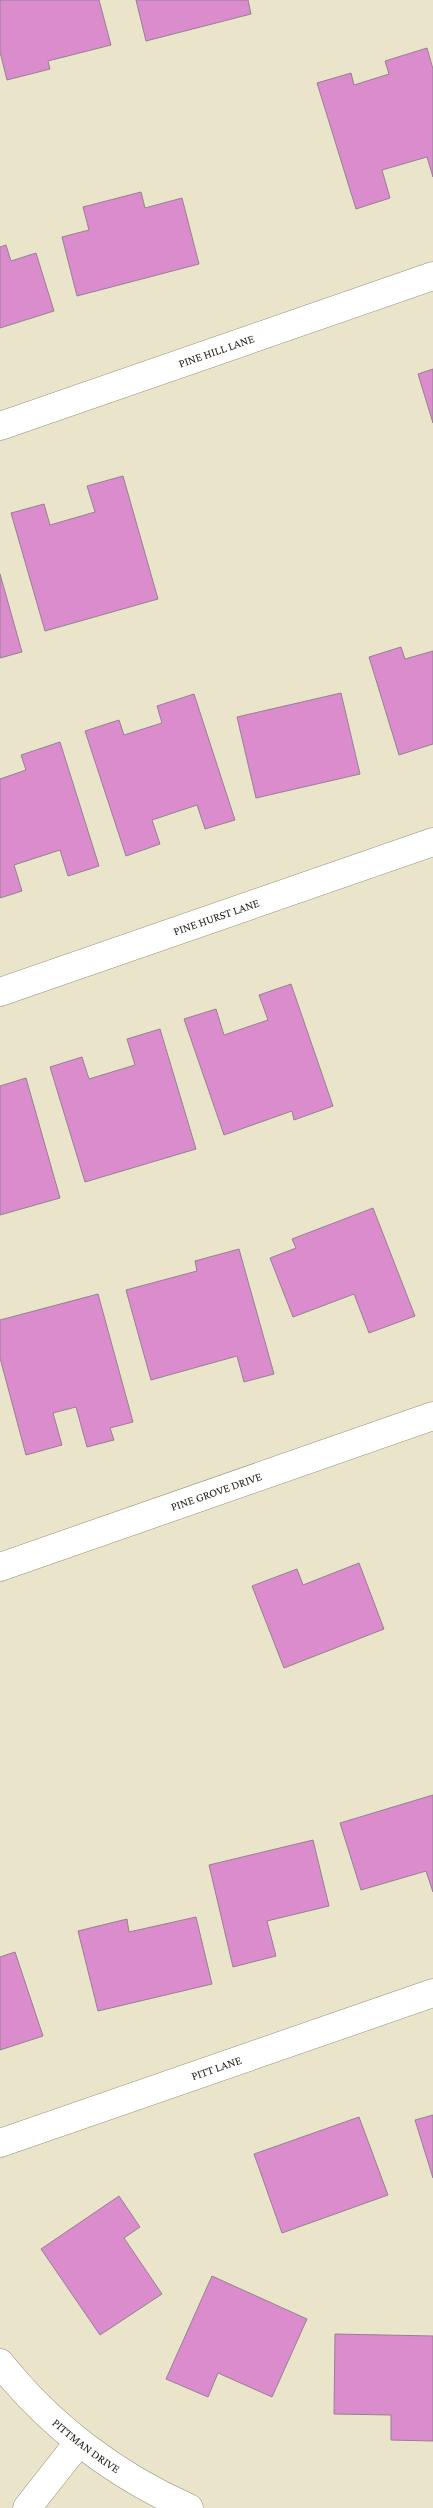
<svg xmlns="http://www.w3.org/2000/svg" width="433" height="2508" viewBox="0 0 433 2508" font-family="'Crimson Pro',serif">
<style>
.building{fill:#da8ccd;stroke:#958091}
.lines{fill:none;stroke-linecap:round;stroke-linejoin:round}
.minor-casing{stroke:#948f76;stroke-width:29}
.minor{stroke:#fff;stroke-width:28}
.labels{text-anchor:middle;stroke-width:4.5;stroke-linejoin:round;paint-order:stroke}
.street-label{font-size:12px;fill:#26241a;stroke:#fff}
</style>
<rect width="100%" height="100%" fill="#eae5ca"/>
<!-- building -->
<path class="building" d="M0 0H99L111 45 48 61 50 69 7 80 0 52Z
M136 0H248L251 14 146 41Z
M427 48 433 69V177L427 157 382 170 390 198 356 209 317 83 351 73 354 85 389 74 385 61Z
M141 192 145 208 182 198 199 264 77 296 62 237 89 230 83 207Z
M6 245 11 261 36 253 54 311 0 328V247Z
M433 369V423L418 374Z
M123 476 158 599 45 631 11 513 44 504 50 525 95 512 87 486Z
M0 574 22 652 0 658Z
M401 647 405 659 433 651V744L399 755 369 657Z
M341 693 360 774 256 798 237 717Z
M194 694 235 820 205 829 197 805 152 820 160 844 126 856 85 731 119 720 124 735 162 723 157 706Z
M60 742 99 866 68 876 60 850 14 865 22 891 0 898V779L26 770 21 755Z
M291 984 333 1106 294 1120 292 1111 224 1135 184 1019 216 1009 224 1035 268 1020 259 995Z
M160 1029 196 1149 85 1182 50 1067 82 1057 89 1079 135 1065 127 1039Z
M26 1078 60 1198 0 1215V1086Z
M373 1208 415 1316 369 1333 354 1294 293 1317 270 1258 296 1248 292 1239Z
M239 1249 274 1374 244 1382 237 1356 151 1380 126 1290 197 1271 195 1261Z
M98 1294 133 1422 110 1428 114 1440 87 1447 76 1407 53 1413 62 1445 26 1455 0 1358V1320Z
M359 1563 384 1629 284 1668 252 1586 297 1569 303 1585Z
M433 1795V1892L426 1871 361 1890 340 1823Z
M313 1840 329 1906 267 1921 276 1956 233 1967 209 1865Z
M196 1917 212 1984 98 2011 78 1931 127 1919 129 1932Z
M15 1952 43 2036 0 2050V1957Z
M433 2115V2178L415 2120Z
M359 2117 388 2195 282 2233 254 2154Z
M119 2196 140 2227 124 2238 162 2294 100 2335 41 2249Z
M212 2276 307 2319 272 2397 218 2373 208 2397 166 2379Z
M335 2334 433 2336V2441L391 2440V2415L334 2414Z"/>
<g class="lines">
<defs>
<g id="minor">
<path id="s1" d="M0 426 433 276"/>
<path id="s2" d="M0 992 433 842"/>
<path id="s3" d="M0 1567 433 1416"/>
<path id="s4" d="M0 2143 433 1993"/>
<path id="s5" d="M0 2363C50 2426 116 2476 189 2508"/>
<path d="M27 2508 79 2442"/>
</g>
</defs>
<!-- minor casing -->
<use href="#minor" class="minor-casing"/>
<!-- minor -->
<use href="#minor" class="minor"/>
</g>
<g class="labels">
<!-- street labels -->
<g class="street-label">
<text dy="4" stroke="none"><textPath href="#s1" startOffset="229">PINE HILL LANE</textPath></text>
<text dy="4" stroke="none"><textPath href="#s2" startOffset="229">PINE HURST LANE</textPath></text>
<text dy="4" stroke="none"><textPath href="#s3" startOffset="229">PINE GROVE DRIVE</textPath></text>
<text dy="4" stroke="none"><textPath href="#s4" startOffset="229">PITT LANE</textPath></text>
<text dy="4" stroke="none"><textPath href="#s5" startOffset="120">PITTMAN DRIVE</textPath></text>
</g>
</g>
</svg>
